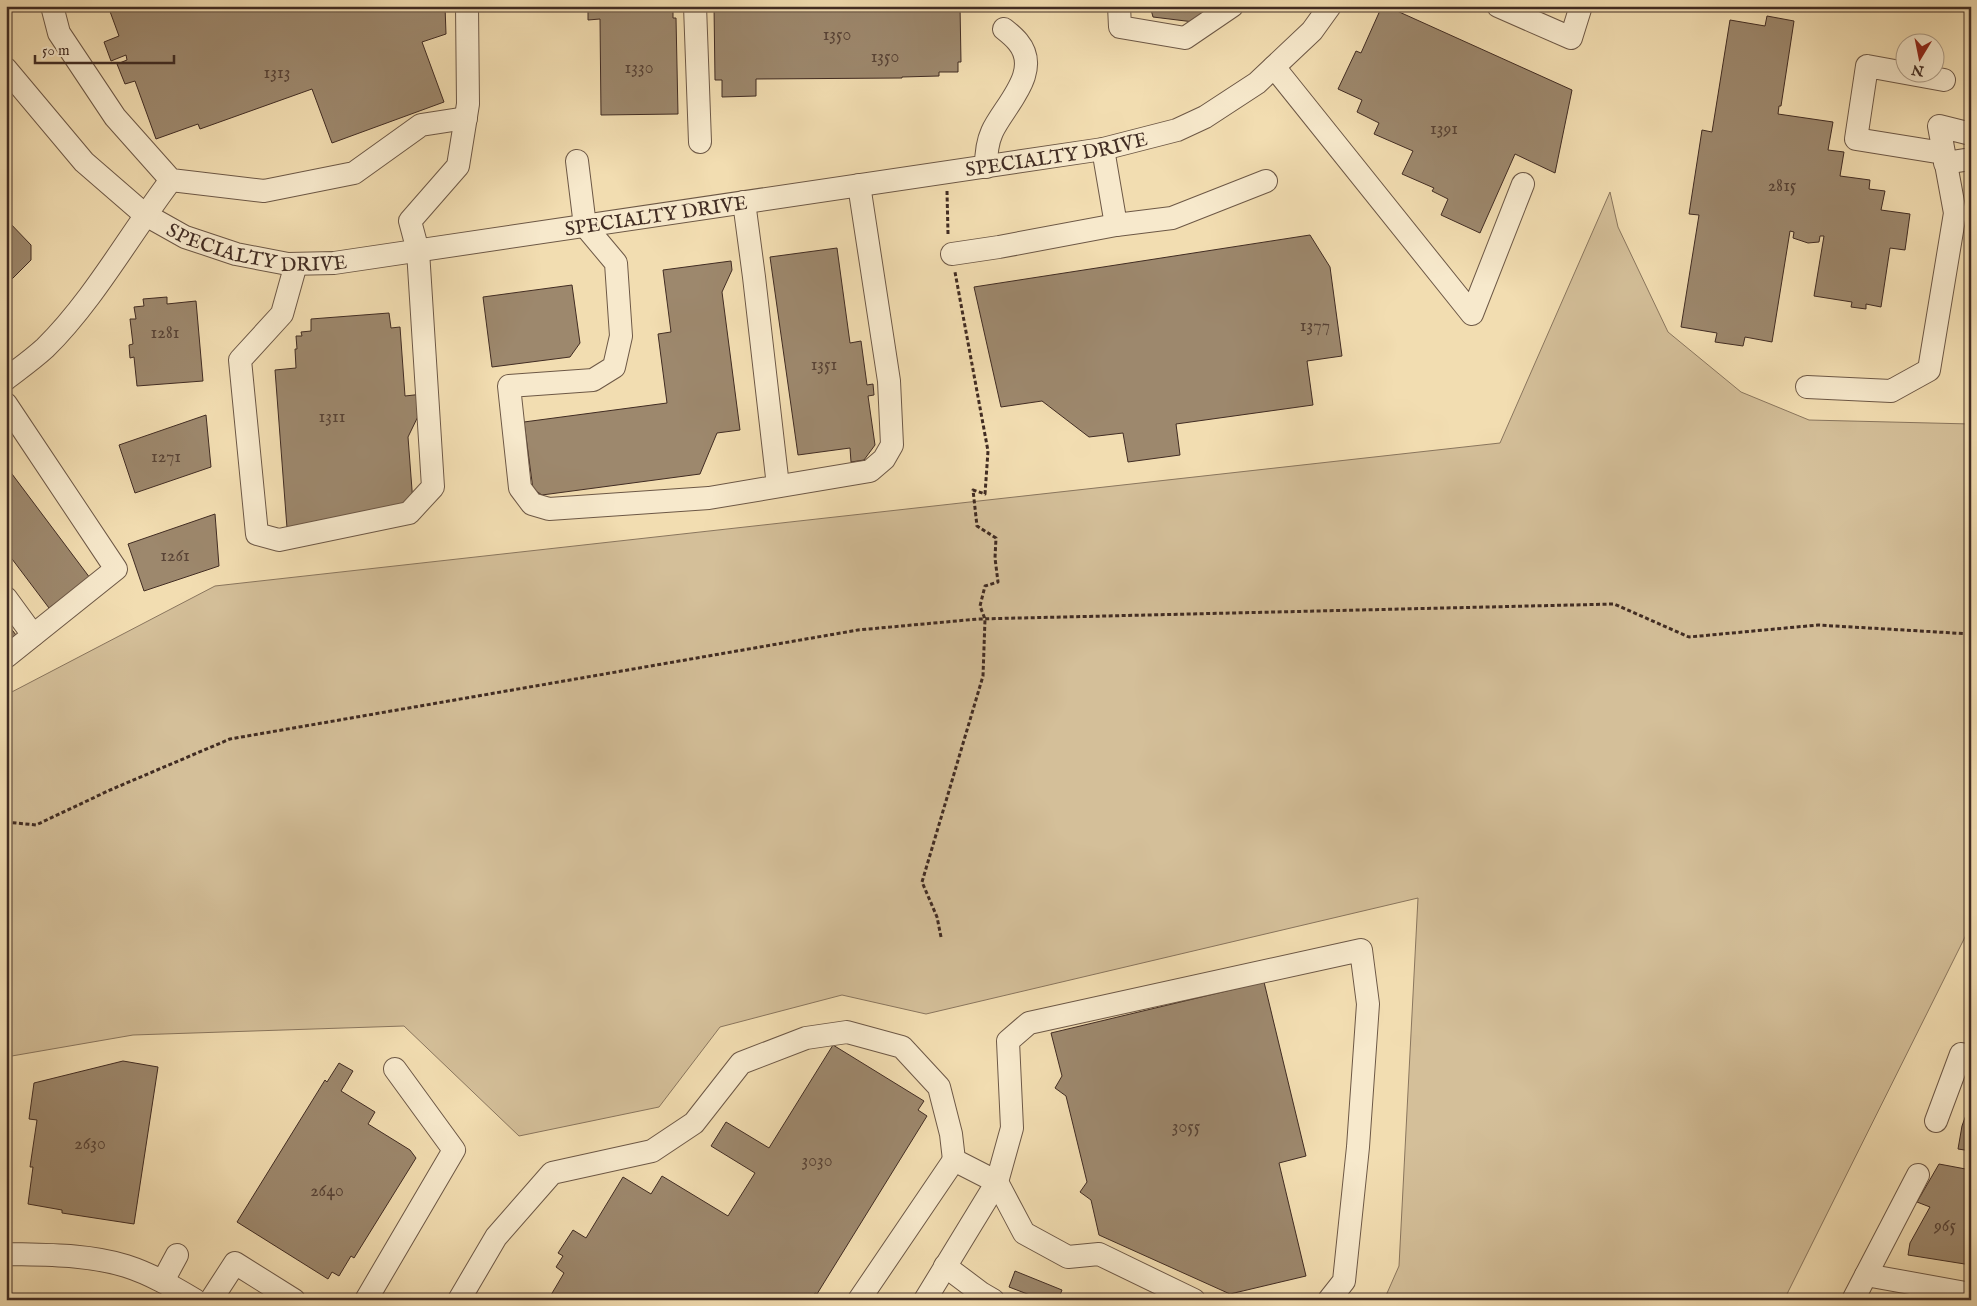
<svg xmlns="http://www.w3.org/2000/svg" width="1977" height="1306" viewBox="0 0 1977 1306" font-family="'IM FELL English',serif">
<style>
.green{fill:#d4bf99;stroke:#8a765e}
.building{fill:#9d886d;stroke:#412c23}
.lines{fill:none;stroke-linecap:round;stroke-linejoin:round}
.minor-casing{stroke:#6d5846;stroke-width:24}
.path{stroke:#412c23;stroke-width:3;stroke-dasharray:4 2.5;stroke-linecap:butt}
.minor{stroke:#f7e9cc;stroke-width:22}
.labels{text-anchor:middle;stroke-width:5;stroke-linejoin:round;paint-order:stroke}
.number-label{font-size:18px;fill:#584336}
.street-label{font-size:20px;fill:#412c23;stroke:#f7e9cc}
</style>
<rect width="100%" height="100%" fill="#f2ddb1"/>
<filter id="stains"><feTurbulence type="fractalNoise" baseFrequency=".004" numOctaves="4"/><feColorMatrix values="0 0 0 0 .2 0 0 0 0 .09 0 0 0 0 .02 0 0 0 .5 -.17"/></filter>
<radialGradient id="worn" r=".72"><stop offset=".6" stop-color="#630" stop-opacity="0"/><stop offset="1" stop-color="#630" stop-opacity=".3"/></radialGradient>
<!-- green -->
<path class="green" d="M1610 192 1618 227 1668 332 1741 392 1809 420 1971 424V925L1784 1300H1384L1399 1266 1418 898 926 1014 842 995 720 1027 659 1107 519 1136 404 1026 133 1035 6 1057V695L215 586 1500 443Z"/>
<!-- building -->
<path class="building" d="M108 6H445L446 34 422 42 444 102 332 143 312 89 200 129 198 124 156 139 135 81 125 84 117 64 127 60 126 55 111 61 104 42 119 36Z
M588 6H673V18H676L678 114 601 115 600 19 588 20Z
M714 6H960L961 62H958V72H939V76L902 77V78L756 79V96L722 97V80H715Z
M1150 6H1224L1202 23 1153 17Z
M1382 6H1386L1572 90 1555 173 1515 154 1480 233 1441 215 1448 199 1432 191 1434 188 1402 174 1413 151 1374 134 1379 123 1357 112 1362 100 1338 89 1356 51 1361 53Z
M1767 16 1794 21 1781 106H1779L1778 114 1833 122 1828 150 1844 152 1840 176 1870 180 1869 189 1885 191 1881 210 1910 214 1905 250 1890 248 1881 307 1866 304V309L1851 307 1852 302 1814 296 1824 236H1820L1819 242 1808 243 1793 238 1794 232 1790 231 1772 342 1745 337 1743 346 1715 342 1717 333 1681 327 1699 215 1689 214 1702 130 1712 132 1730 20 1765 26Z
M6 219 31 245V260L6 285Z
M1310 235 1330 267 1342 356 1307 361 1313 405 1176 424 1180 455 1128 462 1123 433 1089 437 1042 401 1001 407 974 287Z
M837 248 850 343 861 341 867 385 873 384 874 395 868 396 875 445 864 460 851 462 850 448 798 455 770 257Z
M731 261 732 270 722 292 740 430 717 433 700 474 542 495 533 489 524 422 667 403 658 334 671 332 663 270Z
M572 285 580 343 570 357 492 367 483 297Z
M167 297V304L196 301 203 381 137 386 134 357 130 358 129 345 133 344 130 319H136L134 307 144 306 143 299Z
M389 313 391 328 400 327 405 396 423 394 424 404 408 437 413 503 287 528 275 370 296 368 295 349H297L296 336H302L301 332 311 331V319Z
M206 415 211 467 135 493 119 445Z
M6 466 90 578 49 608 6 551Z
M215 514 219 566 144 591 128 544Z
M6 622 16 635 6 642Z
M1264 982 1306 1156 1279 1163 1306 1276 1230 1294 1099 1235 1091 1200 1080 1192 1087 1182 1066 1096 1055 1088 1062 1076 1051 1033Z
M833 1045 924 1101 918 1110 927 1116 817 1294 815 1293 810 1300H548L564 1273 556 1267 563 1256 558 1253 573 1230 586 1238 623 1177 651 1194 662 1176 728 1216 755 1173 711 1146 726 1122 769 1148Z
M123 1061 158 1067 134 1224 62 1213V1210L28 1204 33 1167H30L37 1120 29 1119 34 1083Z
M339 1063 353 1071 341 1091 375 1112 368 1124 410 1150 416 1158 354 1258 351 1256 339 1276 332 1272 328 1279 237 1222 325 1080 327 1082Z
M1971 1101V1151L1958 1149 1962 1126Z
M1939 1164 1971 1170V1265L1908 1255 1910 1243 1930 1207 1917 1202Z
M1015 1271 1062 1290 1058 1300H1043L1009 1287Z"/>
<g class="lines">
<defs>
<g id="minor">
<path d="M52 6 59 33 115 117 171 180 264 191 354 173 421 125 466 118"/>
<path d="M695 6 700 142"/>
<path d="M1119 6 1120 27 1185 38 1232 6"/>
<path d="M1498 6 1571 38 1581 6"/>
<path d="M1274 67 1472 314 1523 184"/>
<path id="s1" d="M6 69 84 162 144 214 185 237 236 254 288 264 334 263 1103 149 1177 130 1205 117 1257 83 1312 31 1330 6"/>
<path d="M1103 149 1116 225 1172 218 1266 181"/>
<path d="M1943 153 1856 139 1867 66 1944 80"/>
<path d="M577 161 585 226 616 263 621 336 614 367 593 380 509 386 520 488 532 504 549 509 709 498 870 471 884 459 892 445 889 381 859 185"/>
<path d="M1945 163 1971 159"/>
<path d="M986 167C986 155 987 143 992 132 1003 107 1043 72 1018 42 1014 37 1009 33 1004 29"/>
<path d="M744 202 754 277 778 486"/>
<path d="M952 254 999 247 1116 225"/>
<path d="M296 264 282 314 240 360 257 534 279 540 409 513 433 487 418 251 410 221 458 166 468 104 467 6"/>
<path d="M6 379C19 369 33 359 45 348 93 301 130 234 171 180"/>
<path d="M1807 387 1891 391 1929 370 1955 213 1939 126 1971 134"/>
<path d="M6 404 116 569 6 657"/>
<path d="M6 598 33 635"/>
<path d="M1936 1121 1961 1054 1971 1056"/>
<path d="M6 1254C46 1255 87 1254 126 1266 151 1274 173 1287 195 1300"/>
<path d="M945 1266 981 1293 993 1300"/>
<path d="M1866 1275 1918 1175"/>
<path d="M163 1281 177 1255"/>
<path d="M211 1300 235 1263 294 1300"/>
<path d="M366 1300 454 1150 395 1069"/>
<path d="M459 1300 496 1237 552 1173 652 1151 694 1123 741 1063 806 1038 847 1032 902 1047 939 1087 951 1134 954 1160 997 1182 1024 1233 1068 1257 1099 1254 1194 1300"/>
<path d="M859 1300 954 1160"/>
<path d="M925 1300 997 1182 1012 1128 1008 1041 1029 1023 1361 950 1368 1004 1358 1147 1344 1281 1329 1300"/>
<path d="M1853 1300 1866 1275 1971 1294"/>
</g>
</defs>
<!-- minor casing -->
<use href="#minor" class="minor-casing"/>
<!-- path -->
<path class="path" d="M947 191 948 234
M6 822 36 825 110 790 230 739 858 630 978 619 1614 604 1689 637 1818 625 1971 634
M941 937 937 917 922 882 983 676 985 619 980 606 985 586 998 582 995 558 996 538 977 526 973 490 985 494 988 451 955 272"/>
<!-- minor -->
<use href="#minor" class="minor"/>
</g>
<g class="labels">
<!-- number labels -->
<g class="number-label">
<text x="837" y="40">1350</text>
<text x="885" y="62">1350</text>
<text x="639" y="73">1330</text>
<text x="277" y="78">1313</text>
<text x="1444" y="134">1391</text>
<text x="1782" y="191">2815</text>
<text x="1315" y="331">1377</text>
<text x="165" y="338">1281</text>
<text x="824" y="370">1351</text>
<text x="332" y="422">1311</text>
<text x="166" y="462">1271</text>
<text x="175" y="561">1261</text>
<text x="1186" y="1132">3055</text>
<text x="90" y="1149">2630</text>
<text x="817" y="1166">3030</text>
<text x="327" y="1196">2640</text>
<text x="1945" y="1231">965</text>
</g>
<!-- street labels -->
<g class="street-label">
<text dy="7" stroke="none"><textPath href="#s1" startOffset="1131">SPECIALTY DRIVE</textPath></text>
<text dy="7" stroke="none"><textPath href="#s1" startOffset="726">SPECIALTY DRIVE</textPath></text>
<text dy="7" stroke="none"><textPath href="#s1" startOffset="321">SPECIALTY DRIVE</textPath></text>
</g>
</g>
<!-- margin -->
<rect width="1977" height="1306" fill="none" stroke="#f2ddb1" stroke-width="25"/>
<rect x="8" y="8" width="1962" height="1291" fill="none" stroke="#412c23" stroke-width="2.5"/>
<rect x="12" y="12" width="1952" height="1281" fill="none" stroke="#412c23"/>
<!-- north arrow -->
<g transform="translate(1920 58) rotate(190)"><circle r="24" fill="#f7e9cc" stroke="#ae9d88"/>
<path d="M0-4L9 19L0 12L-9 19Z" fill="#8f2418"/>
<text y="-8" font-size="14" font-weight="bold" text-anchor="middle" fill="#412c23">N</text>
</g>
<!-- scale -->
<path d="M35 55v8h139v-8" fill="none" stroke="#412c23" stroke-width="2.5"/>
<text x="42" y="55" font-size="15" fill="#412c23" stroke="#f7e9cc" stroke-width="4" paint-order="stroke">50 m</text>
<rect width="100%" height="100%" filter="url(#stains)"/>
<rect width="100%" height="100%" fill="url(#worn)"/>
</svg>
